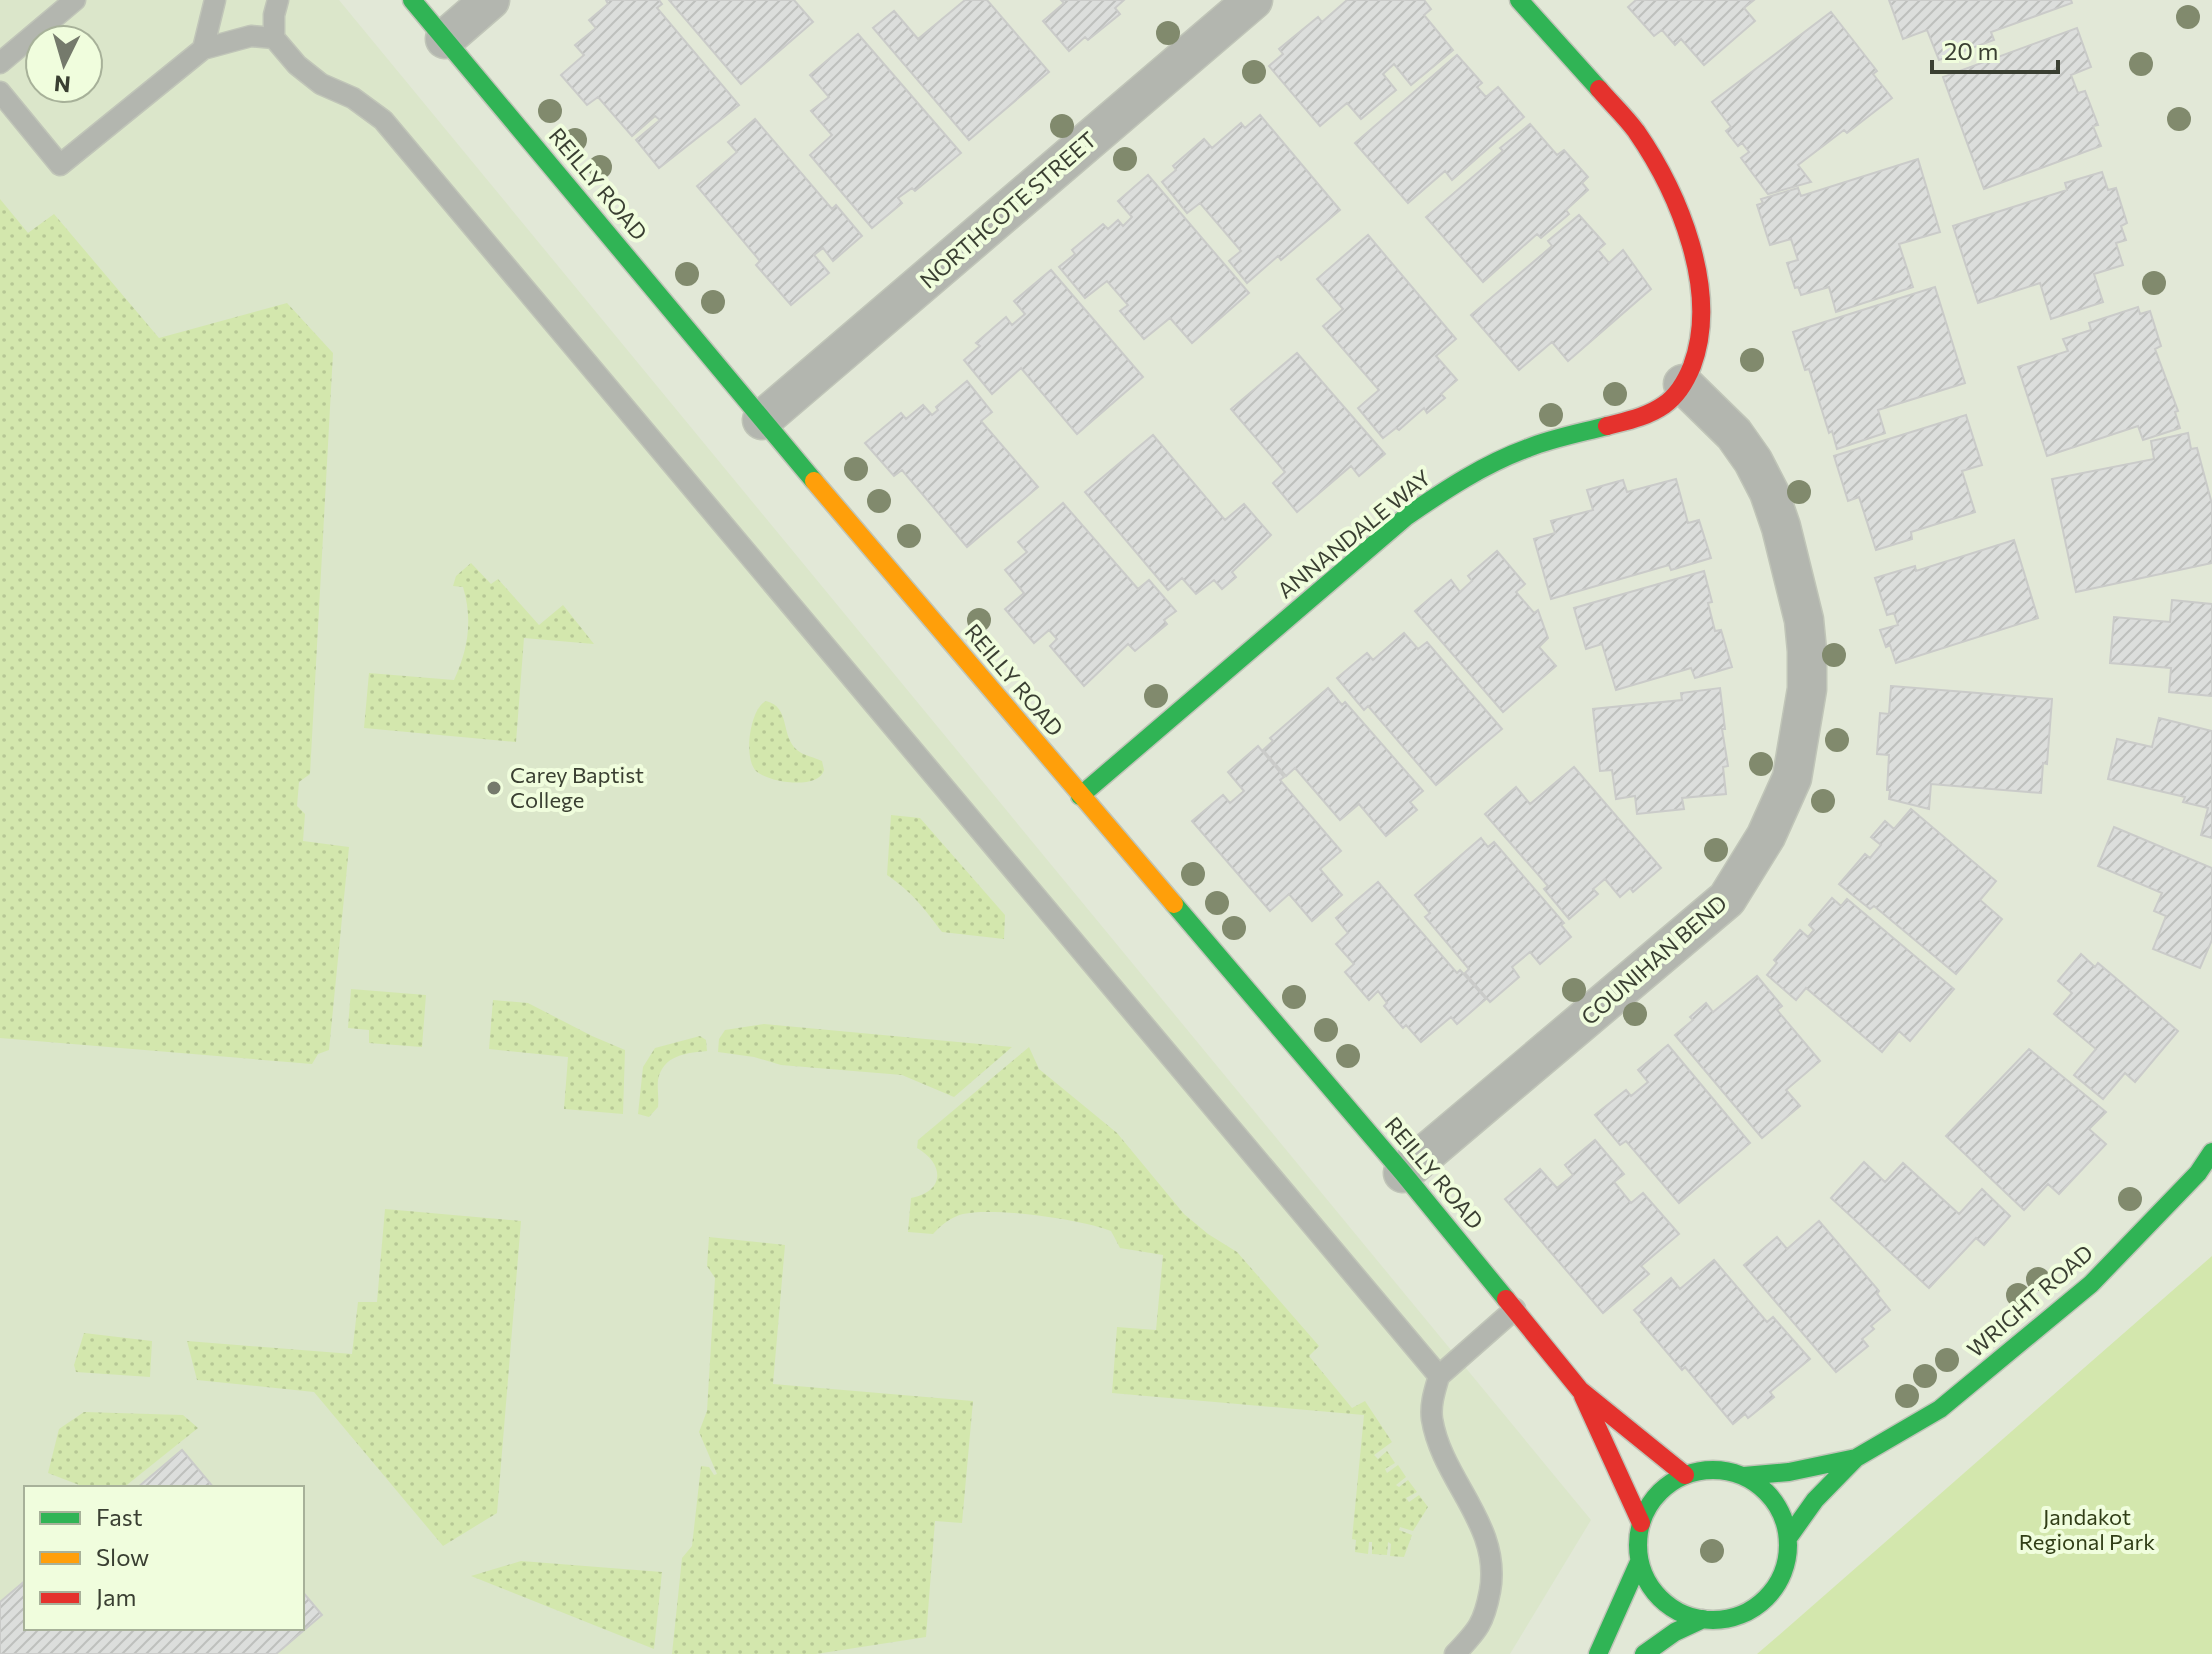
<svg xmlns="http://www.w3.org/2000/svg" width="2212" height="1654" viewBox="0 0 2212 1654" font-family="Commissioner,sans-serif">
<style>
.built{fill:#dbe6ca;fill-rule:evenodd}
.grass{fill:url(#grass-dots)}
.green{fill:#d3e7ad}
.building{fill:url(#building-hatch);stroke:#cacbc9;stroke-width:2}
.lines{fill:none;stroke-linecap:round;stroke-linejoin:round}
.lane-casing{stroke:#c0c5b8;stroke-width:23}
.street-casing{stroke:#c0c5b8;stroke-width:41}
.fast-casing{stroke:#c0c5b8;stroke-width:21}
.slow-casing{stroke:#c0c5b8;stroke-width:21}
.jam-casing{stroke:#c0c5b8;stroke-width:21}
.lane{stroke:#b3b6af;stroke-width:20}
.street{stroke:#b3b6af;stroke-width:38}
.fast{stroke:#30b455;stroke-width:18}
.slow{stroke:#ff9f0a;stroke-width:18}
.jam{stroke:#e5322d;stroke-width:18}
.tree{fill:#818a6d}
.poi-dot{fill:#757a6c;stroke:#f0fddd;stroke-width:3}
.labels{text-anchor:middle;stroke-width:8;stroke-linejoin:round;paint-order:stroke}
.street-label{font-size:22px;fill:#3a3f32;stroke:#f0fddd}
.poi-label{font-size:22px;fill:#3a3f32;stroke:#f0fddd;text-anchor:start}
.park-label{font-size:22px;fill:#313e17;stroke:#f0fddd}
</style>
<defs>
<pattern id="grass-dots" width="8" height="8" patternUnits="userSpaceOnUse" patternTransform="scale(2)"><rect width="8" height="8" fill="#d3e7ad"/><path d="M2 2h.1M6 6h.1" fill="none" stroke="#b6c795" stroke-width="1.8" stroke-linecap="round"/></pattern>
<pattern id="building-hatch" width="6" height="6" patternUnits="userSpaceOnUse" patternTransform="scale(2)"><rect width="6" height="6" fill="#dcdedc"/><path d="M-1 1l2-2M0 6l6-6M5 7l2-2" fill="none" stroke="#bec0bd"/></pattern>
</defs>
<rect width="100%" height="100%" fill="#e2e8d7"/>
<!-- built -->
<path class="built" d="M0 0H339L1591 1520 1510 1654H0ZM40 40H88V88H40ZM26 1488H302V1628H26Z"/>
<!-- grass -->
<path class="grass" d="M0 199 28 233 54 214 159 338 287 303 333 353 310 774 299 782 297 806 305 814 303 841 349 847 329 1050 318 1054 312 1064 0 1038Z
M471 563 491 584 498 579 539 625 563 605 594 644 524 638 516 742 364 728 369 673 454 680C468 650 473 620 463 587L453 586 456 576Z
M766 701C791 707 780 736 797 750 804 756 814 757 822 761L824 770C819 790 769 783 756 771 743 758 750 708 766 701Z
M891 815 920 818 1005 915 1004 939 942 932C922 906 914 894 887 875Z
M351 989 426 995 422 1047 369 1043V1030L348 1028Z
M493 1000 528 1003 592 1036 625 1050 623 1114 564 1109 568 1057 489 1049Z
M764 1024 1012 1047 954 1097 902 1075 781 1065 754 1057 718 1052 719 1039 725 1030Z
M700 1036 706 1040 707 1051C686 1053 663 1055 658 1080 657 1088 659 1098 658 1107L649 1117 638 1114 643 1067 655 1048Z
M1029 1047 1039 1069 1117 1133 1184 1214 1208 1234 1237 1252 1319 1346 1309 1356 1352 1408 1365 1401 1392 1442 1374 1455 1378 1459 1387 1451 1395 1463 1385 1469 1387 1473 1398 1465 1406 1477 1396 1485 1399 1487 1408 1480 1417 1492 1406 1498 1409 1502 1419 1495 1428 1507 1413 1531 1400 1527 1399 1530 1412 1535 1404 1557 1390 1556 1391 1544 1388 1542 1387 1555 1372 1554V1542H1369L1368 1554 1355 1552 1356 1540 1352 1539 1364 1415 1112 1393 1117 1327 1156 1330 1163 1255 1120 1248 1111 1231C1082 1219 993 1207 963 1214 951 1217 941 1225 933 1234L908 1232 911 1198C945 1192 945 1164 917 1148L918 1140Z
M385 1209 521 1221 497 1513 443 1546 314 1392 197 1380 187 1341 352 1354 358 1302H377Z
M709 1237 785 1245 773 1384 973 1401 962 1523 935 1521 926 1637 816 1654H672L682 1558 692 1546 701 1466 709 1467 714 1475 717 1474 699 1432 707 1411 715 1278 707 1266Z
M84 1333 152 1341 150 1377 76 1372 74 1365Z
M84 1412 183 1415 198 1428 123 1488H87L48 1473 59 1429Z
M521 1561 662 1572 654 1649 471 1576Z"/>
<!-- green -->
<path class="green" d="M2212 1256V1654H1757L1786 1629Z"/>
<!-- building -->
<path class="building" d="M659 0 662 4 657 8 739 105 659 168 636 140 660 120 655 116 632 136 598 97 587 105 561 75 584 55 575 45 596 28 589 20 608 4 606 0Z
M669 0H794L813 22 741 84Z
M965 0H987L1049 72 969 140 873 28 894 11 918 39Z
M1061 0H1124L1115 8 1120 14 1088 40 1085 37 1069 51 1043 21 1064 3Z
M1347 0H1424L1431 9 1424 15 1453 50 1411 85 1394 64 1383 74 1396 90 1361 119 1347 103 1320 126 1269 66 1283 54 1279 49 1318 17 1322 22Z
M1636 0H1754L1744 8 1755 21 1704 65 1681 39 1675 45 1662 30 1654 36 1628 7Z
M1889 0H2071L2072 3 1991 32 1994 40 1939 60 1927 30 1903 39Z
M1831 12 1877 71 1873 74 1892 98 1847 133 1844 130 1798 165 1811 182 1768 194 1741 158 1749 152 1742 143 1738 146 1726 131 1731 127 1712 102Z
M2077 28 2091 67 2071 75 2078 93 2085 91 2098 125 2093 126 2101 146 1984 189 1943 77Z
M858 34 961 153 915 191 912 188 898 198 902 203 872 228 810 155 832 135 811 111 829 97 810 75Z
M1457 55 1482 83 1477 87 1486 97 1498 87 1524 117 1452 180 1445 171 1408 203 1355 143Z
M1260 115 1340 210 1281 260 1278 256 1247 283 1229 261 1241 251 1200 203 1187 213 1162 182 1176 170 1173 166 1204 139 1212 148 1241 123 1245 128Z
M755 119 832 209 836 205 862 236 833 261 823 248 814 255 829 273 791 305 756 265 760 261 697 186 737 152 728 142Z
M1530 124 1557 155 1564 150 1588 177 1582 183 1588 190 1566 210 1569 214 1541 238 1537 234 1483 282 1426 217 1503 151 1500 148Z
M1918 159 1940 232 1899 244 1913 287 1836 312 1829 287 1801 295 1798 287 1795 288 1787 263 1798 260 1791 239 1770 245 1757 205 1763 203 1761 199 1798 188 1801 196Z
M2102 172 2108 190 2116 188 2127 223 2121 226 2126 240 2116 243 2123 265 2094 274 2103 302 2051 319 2040 283 1978 303 1953 226 2067 190 2065 183Z
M1148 175 1249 293 1192 343 1170 318 1144 339 1120 311 1128 305 1107 281 1085 298 1059 267 1075 254 1072 250 1103 224 1108 229 1118 220 1123 226 1132 217 1118 201Z
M1579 215 1605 244 1598 250 1609 263 1623 250 1651 289 1568 361 1552 342 1519 370 1471 315 1552 246 1548 241Z
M1368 235 1456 339 1436 356 1457 380 1441 394 1445 398 1427 413 1424 408 1399 430 1396 428 1383 438 1358 408 1379 390 1323 326 1343 309 1317 279Z
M1051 270 1143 377 1077 434 1021 368 992 394 964 360 980 346 976 343 1006 317 1012 325 1025 314 1014 301Z
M1935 287 1965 383 1878 410 1885 433 1837 449 1832 431 1829 433 1809 369 1805 370 1793 332Z
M2138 307 2140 314 2150 311 2161 346 2155 349 2178 411 2175 412 2180 428 2143 440 2138 426 2047 456 2018 367 2068 351 2063 339 2091 330 2089 323Z
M1297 353 1385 454 1359 476 1351 466 1297 512 1273 483 1285 472 1231 409Z
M967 381 992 412 981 421 1038 487 967 547 902 470 894 476 865 443 901 413 906 419 923 405 932 415 938 410 936 407Z
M1966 415 1982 465 1962 471 1975 512 1911 532 1912 539 1876 550 1859 497 1848 501 1834 456Z
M2188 433 2191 449 2197 448 2212 504V563L2076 592 2052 479 2154 459 2151 441Z
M1153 435 1225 520 1244 504 1271 535 1232 572 1236 577 1222 589 1214 580 1196 594 1182 578 1168 590 1085 492Z
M1676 479 1688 523 1699 520 1711 558 1671 570 1669 565 1551 599 1534 539 1555 533 1551 521 1593 510 1587 490 1623 480 1627 492Z
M1063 503 1138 589 1149 580 1176 611 1164 620 1167 624 1135 651 1128 644 1084 686 1050 646 1057 639 1049 630 1034 643 1005 609 1024 593 1005 570 1027 552 1018 542Z
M2014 540 2038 618 1896 663 1890 645 1886 647 1880 630 1898 625 1894 613 1887 615 1875 578 1915 566 1916 571Z
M1497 551 1525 584 1516 592 1534 613 1538 610 1548 638 1539 647 1556 666 1503 712 1415 611 1451 580 1460 592 1472 581 1468 576Z
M1704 571 1712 602 1708 603 1715 631 1721 630 1732 667 1695 678 1691 668 1616 690 1602 644 1586 649 1574 608Z
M2172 600 2212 604V696L2169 692 2171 668 2110 663 2114 617 2170 622Z
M1404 633 1418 649 1427 642 1502 729 1436 785 1368 706 1364 710 1337 678 1367 653 1373 660Z
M1891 686 2052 699 2047 764 2043 763 2041 793 1931 784 1929 809 1889 799 1890 790H1887L1889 755 1877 754 1880 713 1889 714Z
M1328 688 1342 705 1345 702 1423 791 1410 802 1417 810 1386 836 1359 804 1340 820 1295 768 1286 776 1263 750 1273 741 1270 738Z
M1720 688 1725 729H1722L1728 766 1723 767 1726 794 1682 798 1684 809 1637 814 1635 796 1616 799 1612 770 1600 771 1593 709 1682 700 1681 693Z
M2159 718 2212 731V838L2201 835 2208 808 2183 802 2185 797 2108 779 2117 739 2152 747Z
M1258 746 1284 777 1280 780 1341 851 1320 869 1342 895 1312 921 1289 894 1270 911 1192 821 1223 795 1230 803 1244 791 1228 772Z
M1574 767 1661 868 1633 892 1630 888 1620 897 1605 879 1593 889 1598 894 1569 919 1544 889 1548 886 1485 814 1516 787 1530 804Z
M1911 809 1996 881 1980 900 2002 919 1956 974 1874 906 1870 909 1839 884 1865 854 1870 858 1881 845 1871 837 1885 821 1894 829Z
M2114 827 2212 868V940L2200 968 2153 949 2166 916 2154 911 2162 893 2098 866Z
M1481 838 1488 847 1494 842 1564 923 1561 925 1571 937 1540 964 1530 952 1512 967 1519 977 1490 1002 1465 973 1469 969 1425 917 1430 913 1415 895Z
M1378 882 1457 973 1460 970 1486 999 1457 1024 1451 1017 1421 1042 1406 1025 1403 1028 1384 1006 1387 1003 1378 991 1369 1000 1345 972 1354 964 1336 944 1348 933 1336 918Z
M1832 898 1841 906 1847 899 1954 989 1910 1041 1899 1031 1882 1052 1806 988 1796 1000 1767 975 1777 963 1774 960 1800 930 1808 937 1814 930 1809 925Z
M2081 954 2095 967 2098 963 2178 1031 2135 1082 2125 1073 2103 1099 2074 1075 2096 1049 2054 1014 2072 993 2058 981Z
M1757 976 1782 1006 1777 1010 1820 1061 1786 1090 1800 1106 1762 1138 1675 1035 1693 1020 1690 1017 1706 1003 1713 1012Z
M1668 1045 1750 1143 1679 1203 1626 1141 1620 1145 1595 1115 1626 1090 1631 1096 1648 1082 1638 1070Z
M2029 1049 2106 1112 2089 1129 2106 1144 2059 1194 2048 1184 2024 1210 1946 1136Z
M1595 1140 1624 1174 1614 1182 1631 1203 1643 1193 1679 1234 1641 1266 1649 1274 1603 1313 1505 1199 1540 1169 1557 1188 1573 1175 1565 1165Z
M1864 1162 1885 1182 1903 1163 1959 1214 1982 1189 2010 1216 1984 1245 1976 1238 1929 1288 1831 1198Z
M1819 1221 1879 1291 1877 1294 1890 1310 1871 1326 1874 1329 1862 1339 1868 1346 1836 1372 1744 1265 1777 1237 1787 1249Z
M1714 1260 1767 1322 1773 1317 1810 1359 1770 1392 1774 1397 1748 1418 1745 1414 1733 1424 1685 1367 1682 1370 1641 1322 1643 1320 1634 1310 1671 1278 1680 1289Z
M182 1450 214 1488H137Z
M26 1580V1628H302V1591L322 1615 276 1654H0V1602Z"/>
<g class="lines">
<defs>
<path id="lane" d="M278 0 274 15V38L297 65 321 84 353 98 383 120 1439 1376 1515 1309
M203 49 215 0
M0 63 75 0
M0 92 60 165 203 49 251 36 274 38
M1439 1376C1435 1390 1430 1404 1432 1419 1442 1481 1502 1525 1490 1591 1484 1623 1478 1630 1455 1654"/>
<path id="street" d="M445 39 490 0
M762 420 1253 0
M1403 1173 1727 899 1766 836 1792 778 1807 689V651L1804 620 1781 527 1769 492 1753 461 1734 434 1683 384"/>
<path id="fast" d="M412 0 814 481
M1519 0 1599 89
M1080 796 1407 516C1445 490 1484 464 1528 448 1553 438 1580 433 1607 426
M1174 904 1403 1173 1506 1299
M1638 1545a75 75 0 1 1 150 0a75 75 0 1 1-150 0Z
M1744 1476 1789 1472 1856 1458 1940 1409 2091 1284 2198 1173 2212 1152
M1788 1538 1815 1500 1856 1458
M1598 1654 1639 1562
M1644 1654 1675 1632 1703 1619"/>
<path id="slow" d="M814 481 1174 904"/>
<path id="jam" d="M1599 89C1611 103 1625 116 1636 131 1679 193 1720 291 1692 366 1686 381 1677 396 1664 405 1647 417 1626 421 1607 426
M1506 1299 1580 1390 1685 1475
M1583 1396 1641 1523"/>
</defs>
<!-- lane casing -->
<use href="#lane" class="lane-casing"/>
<!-- street casing -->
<use href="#street" class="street-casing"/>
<!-- fast casing -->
<use href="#fast" class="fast-casing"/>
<!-- slow casing -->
<use href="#slow" class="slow-casing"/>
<!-- jam casing -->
<use href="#jam" class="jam-casing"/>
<!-- lane -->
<use href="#lane" class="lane"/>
<!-- street -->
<use href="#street" class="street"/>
<!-- fast -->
<use href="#fast" class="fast"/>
<!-- slow -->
<use href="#slow" class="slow"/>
<!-- jam -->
<use href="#jam" class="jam"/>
</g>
<!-- trees -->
<g class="tree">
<circle cx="2188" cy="17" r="12"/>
<circle cx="1168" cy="33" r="12"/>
<circle cx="2141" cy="64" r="12"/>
<circle cx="1254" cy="72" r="12"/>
<circle cx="550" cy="111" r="12"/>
<circle cx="2179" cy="119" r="12"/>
<circle cx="1062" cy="126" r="12"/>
<circle cx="575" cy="140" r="12"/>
<circle cx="1125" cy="159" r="12"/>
<circle cx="600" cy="167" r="12"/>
<circle cx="687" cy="274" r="12"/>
<circle cx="2154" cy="283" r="12"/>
<circle cx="713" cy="302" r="12"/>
<circle cx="1752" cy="360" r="12"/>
<circle cx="1615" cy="394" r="12"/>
<circle cx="1551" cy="415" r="12"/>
<circle cx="856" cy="469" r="12"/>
<circle cx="1799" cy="492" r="12"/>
<circle cx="879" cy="501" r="12"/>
<circle cx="909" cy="536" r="12"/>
<circle cx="979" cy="620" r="12"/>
<circle cx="1834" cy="655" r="12"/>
<circle cx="1156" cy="696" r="12"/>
<circle cx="1837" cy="740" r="12"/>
<circle cx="1761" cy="764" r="12"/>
<circle cx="1823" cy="801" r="12"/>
<circle cx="1716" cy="850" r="12"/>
<circle cx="1193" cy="874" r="12"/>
<circle cx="1217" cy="903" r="12"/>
<circle cx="1234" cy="928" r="12"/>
<circle cx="1574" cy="990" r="12"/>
<circle cx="1294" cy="997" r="12"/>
<circle cx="1635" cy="1014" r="12"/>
<circle cx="1326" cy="1030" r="12"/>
<circle cx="1348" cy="1056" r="12"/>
<circle cx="2130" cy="1199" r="12"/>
<circle cx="2038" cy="1279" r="12"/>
<circle cx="2018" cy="1295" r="12"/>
<circle cx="1947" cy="1360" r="12"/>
<circle cx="1925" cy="1376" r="12"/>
<circle cx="1907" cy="1396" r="12"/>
<circle cx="1712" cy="1551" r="12"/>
</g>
<!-- markers -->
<circle class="poi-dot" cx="494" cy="788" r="8"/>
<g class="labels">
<!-- street labels -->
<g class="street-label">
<text transform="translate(598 184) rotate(50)" y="8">REILLY ROAD</text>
<text transform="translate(1008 210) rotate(-41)" y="8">NORTHCOTE STREET</text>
<text transform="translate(1354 534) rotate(-39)" y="8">ANNANDALE WAY</text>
<text transform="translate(1014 680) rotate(50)" y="8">REILLY ROAD</text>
<text transform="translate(1654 960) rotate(-41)" y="8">COUNIHAN BEND</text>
<text transform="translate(1434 1173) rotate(50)" y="8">REILLY ROAD</text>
<text transform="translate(2030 1301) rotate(-41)" y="8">WRIGHT ROAD</text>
</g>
<!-- poi labels -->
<g class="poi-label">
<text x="510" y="783">Carey Baptist<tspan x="510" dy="25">College</tspan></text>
</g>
<!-- park labels -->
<g class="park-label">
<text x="2087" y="1525">Jandakot<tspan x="2087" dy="25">Regional Park</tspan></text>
</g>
</g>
<!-- legend -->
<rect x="24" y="1486" width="280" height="144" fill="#f0fddd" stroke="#a7b199" stroke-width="2"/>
<rect x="40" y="1512" width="40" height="12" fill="#30b455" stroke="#a7b199" stroke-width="2"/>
<text x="96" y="1526" font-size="24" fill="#3a3f32">Fast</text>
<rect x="40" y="1552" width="40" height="12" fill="#ff9f0a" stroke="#a7b199" stroke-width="2"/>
<text x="96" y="1566" font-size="24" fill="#3a3f32">Slow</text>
<rect x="40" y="1592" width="40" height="12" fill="#e5322d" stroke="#a7b199" stroke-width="2"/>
<text x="96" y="1606" font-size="24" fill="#3a3f32">Jam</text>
<!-- north arrow -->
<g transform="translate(64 64) rotate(185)"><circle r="38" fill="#f0fddd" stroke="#a7b199" stroke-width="2"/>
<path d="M0-6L14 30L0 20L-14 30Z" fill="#757a6c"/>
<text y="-12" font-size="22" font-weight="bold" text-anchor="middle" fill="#3a3f32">N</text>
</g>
<!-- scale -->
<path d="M1932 60v12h126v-12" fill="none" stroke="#3a3f32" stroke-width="4"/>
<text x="1944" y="60" font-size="24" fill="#3a3f32" stroke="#f0fddd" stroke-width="6" paint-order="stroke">20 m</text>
</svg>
